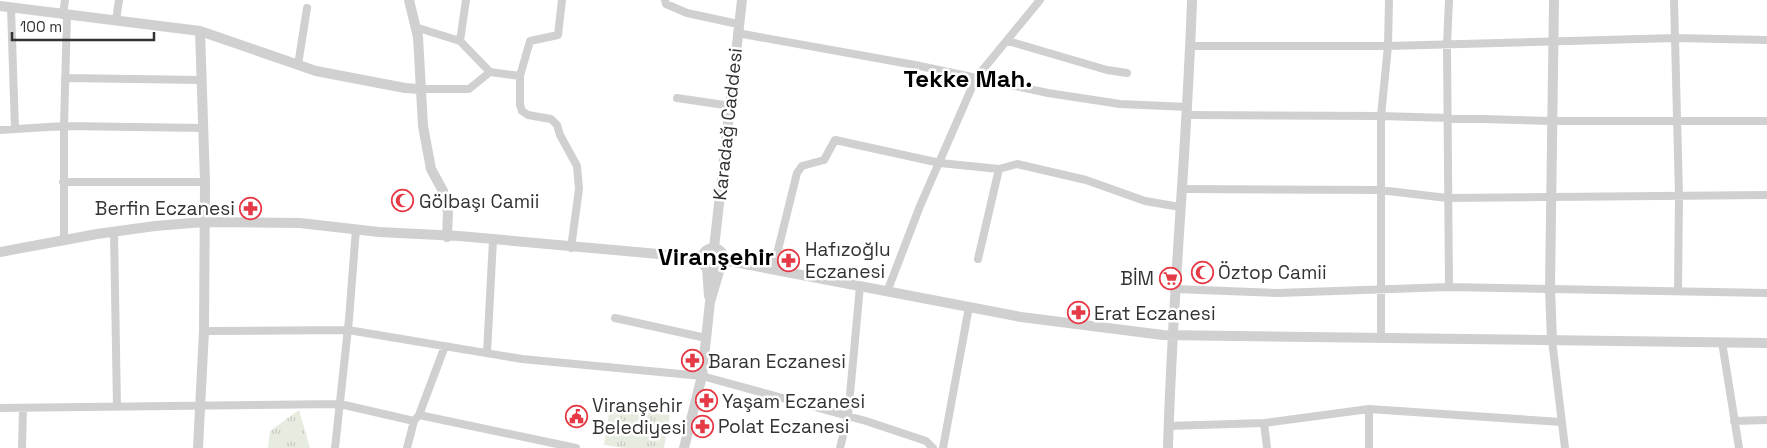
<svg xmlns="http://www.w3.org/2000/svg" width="1767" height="448" viewBox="0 0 1767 448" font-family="'Space Grotesk',sans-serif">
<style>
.park{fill:url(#park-tufts)}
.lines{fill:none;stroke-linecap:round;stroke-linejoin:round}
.minor{stroke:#d0d0d0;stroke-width:8}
.tertiary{stroke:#d0d0d0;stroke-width:10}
.labels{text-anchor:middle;stroke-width:5;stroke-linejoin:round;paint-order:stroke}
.street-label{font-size:19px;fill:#333;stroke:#fff}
.poi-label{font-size:19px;fill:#333;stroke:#fff;text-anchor:start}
.district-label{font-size:24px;font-weight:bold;fill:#000;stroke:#fff}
</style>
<defs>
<pattern id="park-tufts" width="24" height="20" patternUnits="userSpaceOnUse" patternTransform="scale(1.25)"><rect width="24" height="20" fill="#e6ecdf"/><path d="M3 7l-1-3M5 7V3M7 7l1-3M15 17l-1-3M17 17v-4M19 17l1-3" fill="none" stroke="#c6cbc0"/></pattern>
</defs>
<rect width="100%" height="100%" fill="#fff"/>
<!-- park -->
<path class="park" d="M610 406 670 415 664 448H624L604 445Z
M299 410 310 448H268L270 431Z"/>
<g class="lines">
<!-- minor -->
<path class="minor" d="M665 0 666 4 687 13 738 24
M1674 0 1679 195 1678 291
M11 8 15 129
M63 15 65 0
M116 21 119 0
M415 27 460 41 490 72 520 76 530 41 558 35 562 0
M737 33 915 65 1048 93 1120 104 1188 107
M460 41 466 0
M1008 41 1107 70 1127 73
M1191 46H1388L1675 38 1767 40
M298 65 307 8
M520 76V105L522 111 528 115 551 119 557 125 560 135 577 166 579 189 571 248
M65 78 201 80
M419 89H469L490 72
M677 98 731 106
M1187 115 1381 116 1551 121H1767
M0 130 64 126 204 128
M63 182H205
M1182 189 1380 190 1447 198 1767 195
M114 232 117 407
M64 241V126L67 15
M978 259 999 169 1017 164 1086 180 1145 201 1180 207
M773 270 797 173 802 166 824 160 835 140 940 163 999 169
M1449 287 1447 45 1449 0
M1174 289 1278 293 1449 287 1767 293
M887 292 920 206 976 78 1040 0
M615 318 706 338
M204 331 348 330 522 359 702 376 866 421 926 441 933 448
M1381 338V116L1388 46 1389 0
M1552 340 1565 448
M1722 342 1739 448
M487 353 493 240
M0 408 340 404 414 421
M1369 409V448
M419 415 576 448
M1734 421 1767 420
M1264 423 1267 448
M1168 426 1264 423 1369 409 1561 422
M22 448 23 408
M335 448 349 319 356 229
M407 448 414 421 419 415 445 346
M840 448 848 416 860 286
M943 448 969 307"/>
<!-- tertiary -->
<path class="tertiary" d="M409 0 418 37 423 126 431 169 443 191 448 212 447 237
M0 6 200 31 316 71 405 88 419 89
M714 248 742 0
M702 259a11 11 0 1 1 22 0a11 11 0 1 1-22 0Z
M0 252 97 234 155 226 204 222 300 223 379 232 459 236 703 258
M724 260 1021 317 1163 335 1767 343
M707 268 709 296
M1552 340 1550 288 1554 0
M198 448 204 331 205 182 200 31
M684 448 702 376 710 302 720 268
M1168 448C1172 298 1187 150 1192 0"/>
</g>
<!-- icons -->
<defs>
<symbol id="mosque-ring" viewBox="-11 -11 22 22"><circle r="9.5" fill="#fff" stroke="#e63946" stroke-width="1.5"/><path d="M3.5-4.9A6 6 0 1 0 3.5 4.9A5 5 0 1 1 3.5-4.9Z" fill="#e63946"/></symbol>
<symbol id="pharmacy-ring" viewBox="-11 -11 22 22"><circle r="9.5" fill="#fff" stroke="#e63946" stroke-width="1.5"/><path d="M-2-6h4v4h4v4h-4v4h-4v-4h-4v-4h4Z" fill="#e63946"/></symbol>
<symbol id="supermarket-ring" viewBox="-11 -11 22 22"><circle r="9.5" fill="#fff" stroke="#e63946" stroke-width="1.5"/><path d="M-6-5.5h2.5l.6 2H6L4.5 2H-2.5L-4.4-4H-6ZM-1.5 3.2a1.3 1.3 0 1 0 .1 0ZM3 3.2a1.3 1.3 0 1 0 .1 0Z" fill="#e63946"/></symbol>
<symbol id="civic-ring" viewBox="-11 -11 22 22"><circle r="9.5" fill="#fff" stroke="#e63946" stroke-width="1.5"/><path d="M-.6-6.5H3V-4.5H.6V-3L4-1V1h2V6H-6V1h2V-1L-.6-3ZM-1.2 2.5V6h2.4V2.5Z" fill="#e63946"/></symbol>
</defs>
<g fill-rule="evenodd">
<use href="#mosque-ring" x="390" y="188" width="25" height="25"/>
<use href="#pharmacy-ring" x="238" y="196" width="25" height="25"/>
<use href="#pharmacy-ring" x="776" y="248" width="25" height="25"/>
<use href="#mosque-ring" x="1190" y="260" width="25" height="25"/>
<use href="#supermarket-ring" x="1158" y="266" width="25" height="25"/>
<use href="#pharmacy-ring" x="1066" y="300" width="25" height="25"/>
<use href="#pharmacy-ring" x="680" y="348" width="25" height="25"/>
<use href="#pharmacy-ring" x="694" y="388" width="25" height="25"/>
<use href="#civic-ring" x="564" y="404" width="25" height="25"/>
<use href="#pharmacy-ring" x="690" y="414" width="25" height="25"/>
</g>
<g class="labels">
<!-- street labels -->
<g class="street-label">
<text transform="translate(727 124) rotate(-84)" y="7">Karadağ Caddesi</text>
</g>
<!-- poi labels -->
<g class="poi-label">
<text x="419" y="208">Gölbaşı Camii</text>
<text x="235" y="215" text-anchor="end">Berfin Eczanesi</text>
<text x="805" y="256">Hafızoğlu<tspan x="805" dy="22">Eczanesi</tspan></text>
<text x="1218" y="279">Öztop Camii</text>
<text x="1154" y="285" text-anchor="end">BİM</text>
<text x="1094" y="320">Erat Eczanesi</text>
<text x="708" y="368">Baran Eczanesi</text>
<text x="722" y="408">Yaşam Eczanesi</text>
<text x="592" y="412">Viranşehir<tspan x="592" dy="22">Belediyesi</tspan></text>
<text x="718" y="433">Polat Eczanesi</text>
</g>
<!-- district labels -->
<g class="district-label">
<text x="968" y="87">Tekke Mah.</text>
<text x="716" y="265">Viranşehir</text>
</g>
</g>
<!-- scale -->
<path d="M12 32v8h142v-8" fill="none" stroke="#333333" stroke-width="2.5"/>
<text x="20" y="32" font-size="15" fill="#333333" stroke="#ffffff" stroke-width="4" paint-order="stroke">100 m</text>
</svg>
